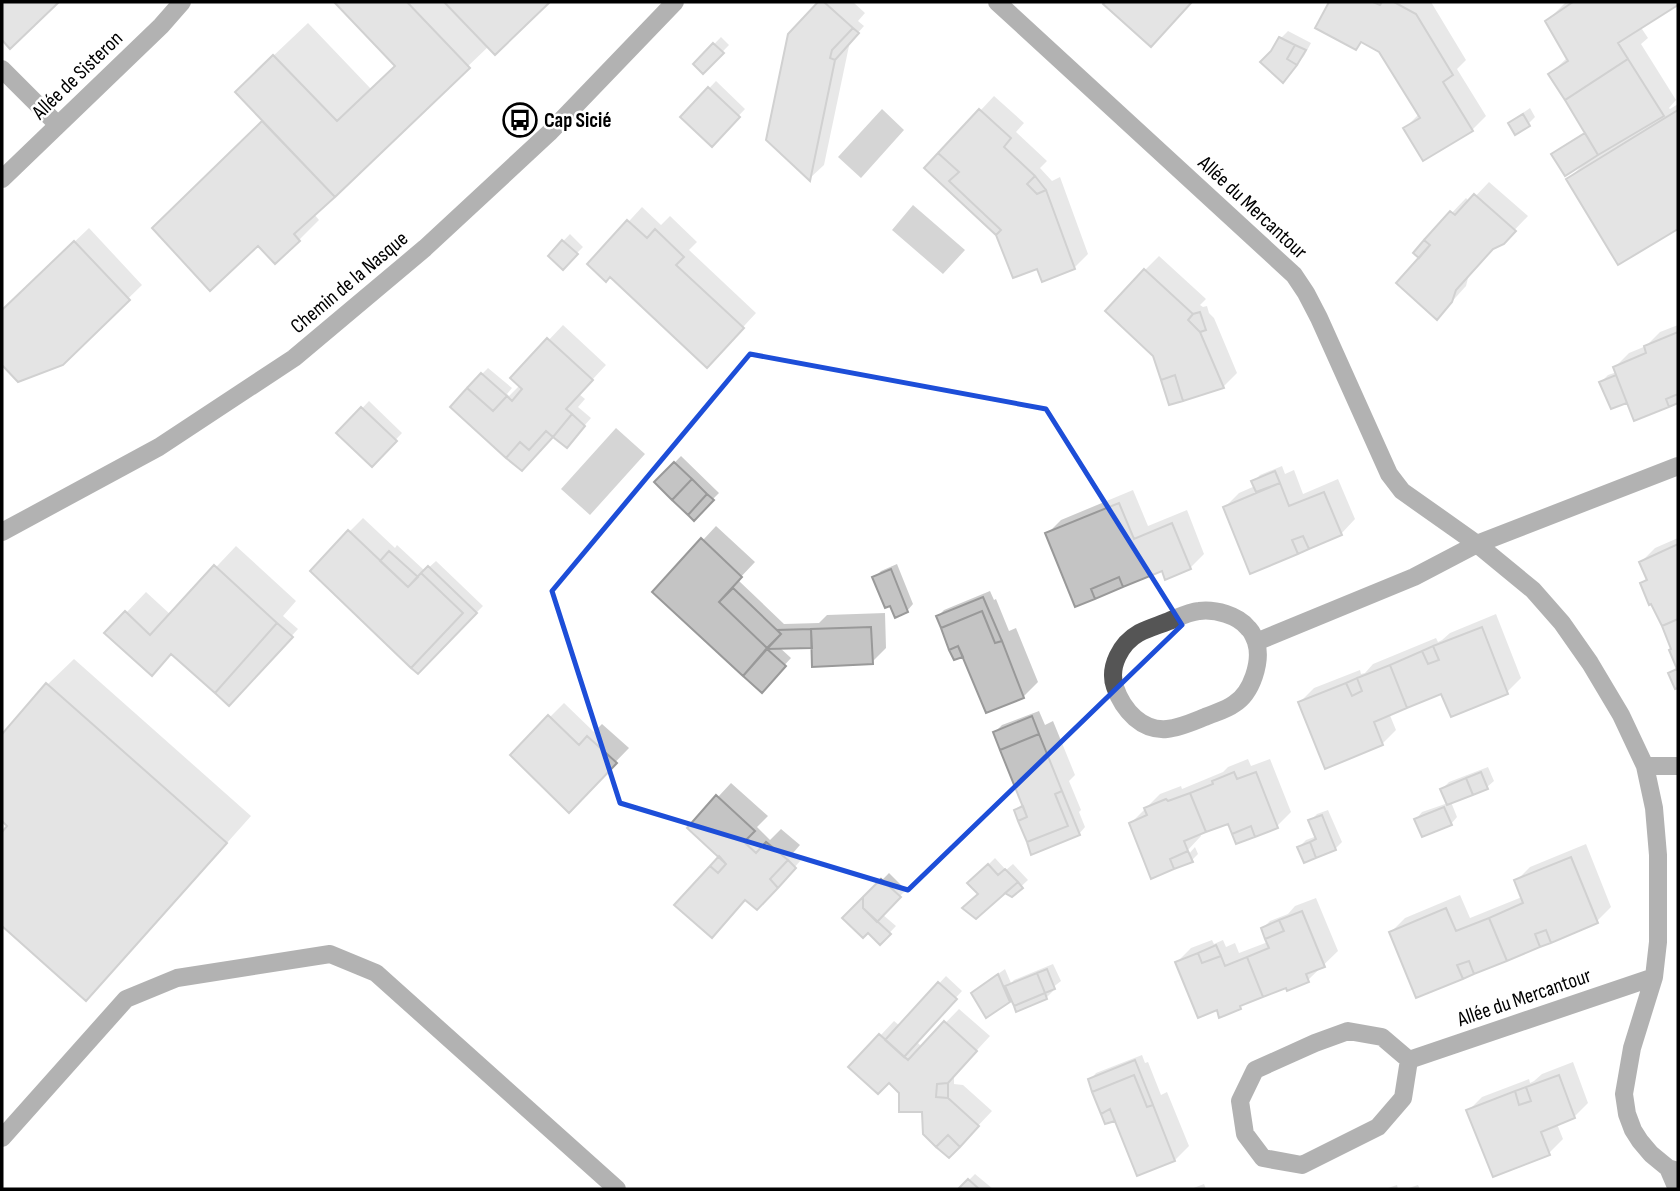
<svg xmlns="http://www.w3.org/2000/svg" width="1680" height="1191" viewBox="0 0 1680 1191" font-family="'Sofia Sans Condensed',sans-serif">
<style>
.water{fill:#a3a3a3}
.shadow{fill:#0003}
.building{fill:#c4c4c4;stroke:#999;stroke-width:2}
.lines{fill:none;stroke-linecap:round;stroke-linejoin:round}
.minor{stroke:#555;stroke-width:18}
.marked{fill:none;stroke:#1d4ed8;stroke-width:5;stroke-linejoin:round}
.labels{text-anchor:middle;stroke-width:5;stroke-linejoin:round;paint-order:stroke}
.street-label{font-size:21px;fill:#000;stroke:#fff}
.poi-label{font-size:21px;font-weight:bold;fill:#000;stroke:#fff;text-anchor:start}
</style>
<rect width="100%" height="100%" fill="#fff"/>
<!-- water -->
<path class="water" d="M882 109 904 130 861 178 838 157Z
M913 205 965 250 943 274 892 230Z
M616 428 645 454 590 515 561 489Z"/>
<!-- shadow -->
<path class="shadow" d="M336 2H548L495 52 489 46 314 214 319 220 299 240 258 243 175 207 264 121 271 58 308 23 371 89 397 65Z
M821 2H853L865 13 858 21 864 26 847 45 849 46 824 165 810 178 790 35Z
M1331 2H1431L1466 60 1457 69 1486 116 1472 130 1405 128 1419 114 1381 51 1363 41 1356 48 1317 27Z
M1566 2H1678L1640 26 1648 38 1641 44 1676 100 1669 108 1670 109 1678 104V227L1619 263 1568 179 1585 163 1553 154 1560 148 1586 132 1550 74 1568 57 1547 21Z
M1288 31 1311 43 1304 56 1289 74 1273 52 1281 38Z
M721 37 729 45 703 72 695 64Z
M716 81 745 109 712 144 682 117Z
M994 96 1024 123 1016 132 1047 161 1040 168 1052 181 1060 177 1088 254 1074 268 1038 267 927 168Z
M1530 108 1535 117 1528 124 1510 123 1517 117Z
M1489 182 1528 216 1503 242 1494 246 1469 274 1466 286 1437 318 1421 257 1425 241 1466 198 1470 202Z
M642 207 661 225 670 216 697 242 689 250 756 313 721 351 610 275 590 264Z
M89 228 142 285 62 363 18 379 2 363V311Z
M570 234 583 247 563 267 550 255Z
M1159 256 1206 299 1200 305 1203 307 1207 306 1209 313 1214 318 1237 373 1223 387 1155 355 1145 270Z
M563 325 606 365 579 394 585 399 578 407 591 418 573 439 553 434 528 462 482 374 488 368 512 388 507 394 509 396 520 385 513 378Z
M1678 325V401L1635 418 1628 401 1611 407 1601 382 1608 375 1617 372 1615 367 1629 353 1646 346 1660 332Z
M369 401 402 433 372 465 339 433Z
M681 456 719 493 694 518 656 482Z
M1282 466 1285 474 1294 470 1303 494 1338 479 1355 519 1341 534 1225 507 1239 493 1255 486 1253 482 1260 475Z
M1133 490 1148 526 1187 510 1204 554 1190 568 1164 569 1047 534 1061 520Z
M363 518 395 548 397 545 425 571 436 561 483 606 418 672 349 532Z
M716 526 755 562 738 580 784 624 819 623 827 615 885 613 886 648 872 662 813 646 779 647 791 658 761 691 655 592Z
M1678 538V686L1676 687 1670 673 1678 666 1673 648 1642 583 1648 577 1641 562 1655 548Z
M236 546 296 601 283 616 298 629 236 697 173 653 152 674 126 613 146 592 171 615Z
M897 564 913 604 907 611 874 578 881 571Z
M990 591 994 600 996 599 1009 631 1016 628 1038 682 1024 696 987 711 964 655 938 616 944 610Z
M1496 614 1521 678 1507 692 1442 691 1389 713 1396 730 1382 744 1300 702 1314 688 1360 670 1361 674 1365 673 1373 664 1436 638 1438 642 1442 640 1450 633Z
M74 659 251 816 111 973 86 998 2 924V834L9 826 2 819V737L48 684Z
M564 703 594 732 602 724 629 748 569 810 512 755Z
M1039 711 1045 725 1053 721 1075 775 1069 781 1081 810 1079 812 1085 827 1079 834 1016 810 1023 803 995 732 1002 725Z
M1248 759 1251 766 1270 759 1291 812 1277 826 1229 821 1200 833 1201 836 1187 851V856L1195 847 1198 854 1192 860 1131 823 1160 794 1181 786 1182 789 1223 772 1228 767Z
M1488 767 1494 781 1487 787 1451 802 1457 817 1451 824 1416 819 1422 812 1448 803 1442 789 1449 782Z
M731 783 768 816 757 827 770 840 781 829 800 845 793 853 801 860 771 894 721 857 718 797Z
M1328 810 1342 842 1335 849 1299 847 1306 840 1317 836 1310 821 1317 814Z
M1586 844 1611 907 1597 921 1552 940 1391 932 1405 918 1460 895 1470 918 1522 897 1516 881 1530 867Z
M995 858 1006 870 1013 864 1028 880 1012 895 1005 891 980 894 970 883Z
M889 873 906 890 882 914 896 926 880 943 868 931 845 918Z
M1316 898 1338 951 1308 980 1287 986 1246 1002 1240 1007 1218 1008 1177 962 1191 948 1212 940 1214 944 1223 940 1226 947 1235 943 1239 953 1268 942 1263 928 1270 921 1288 914 1295 906Z
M1053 964 1061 981 1052 988 1053 991 1046 998 1012 997 1009 1001 980 987 1005 969 1011 983 1014 980Z
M946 976 962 991 916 1041 922 1047 959 1009 990 1036 954 1075V1084L963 1085 992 1111 974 1130 924 1110 889 1081 851 1067 894 1021 900 1026Z
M1142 1055 1145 1063 1148 1062 1161 1095 1167 1092 1189 1146 1175 1160 1116 1119 1090 1080 1096 1073Z
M1573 1062 1588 1103 1574 1117 1557 1124 1563 1139 1549 1153 1468 1111 1482 1097 1529 1079 1530 1083 1534 1081 1542 1074Z
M975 1174 993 1189H960Z
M1204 1184 1206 1189H1191Z
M1397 1185 1398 1189H1385Z
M1418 1185 1420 1189H1406Z"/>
<!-- building -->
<path class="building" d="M2 2H59L10 49 2 40Z
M334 2H407L470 68 335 197 235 92 273 55 337 121 395 66Z
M444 2H550L495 55Z
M818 2H824L853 28 832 50 830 58 835 60 810 181 766 140 788 34Z
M1105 2H1192L1151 47 1103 4Z
M1329 2H1373L1380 5 1382 2H1394L1416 14 1453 75 1443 82 1473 131 1423 161 1403 128 1420 118 1379 52 1361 42 1356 50 1315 28Z
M1573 2H1678V5L1618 43 1628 59 1565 100 1548 74 1568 61 1545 21Z
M853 28 859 33 835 60 830 58 832 50Z
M1279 37 1295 45 1287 59 1297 65 1283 83 1260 62 1271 51Z
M713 43 724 53 703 74 693 64Z
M1295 45 1306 50 1297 65 1287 59Z
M1628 59 1664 116 1598 155 1565 100Z
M708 87 740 117 712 147 680 117Z
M979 109 1011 138 1004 147 1035 176 1027 184 1037 194 1046 190 1075 269 1042 282 1037 269 1013 278 996 235 1001 230 949 181 959 172 938 153Z
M1678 110V229L1618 265 1566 179Z
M1523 114 1530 126 1515 135 1508 123Z
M262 121 335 197 294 234 300 241 275 264 258 246 210 291 152 228Z
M1585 133 1598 155 1565 176 1551 154Z
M938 153 959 172 949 181 1001 230 996 235 924 168Z
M1035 176 1046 190 1037 194 1027 184Z
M1474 194 1516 231 1504 244 1493 249 1456 290 1452 302 1437 320 1396 283 1430 245 1424 240 1450 211 1455 215Z
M627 220 647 238 655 229 684 257 676 265 744 328 707 368 610 277 606 282 587 264Z
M562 240 578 254 563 270 548 256Z
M1424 240 1430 245 1419 258 1413 253Z
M74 241 130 300 63 365 18 382 2 365V310Z
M1144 269 1193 314 1188 320 1200 332 1224 388 1183 401 1175 375 1161 380 1153 356 1105 311Z
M1200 312 1206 330 1200 332 1188 320 1193 314Z
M1678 332V394L1666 399 1669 407 1634 421 1613 367 1646 353 1644 346Z
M547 338 593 380 566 409 572 414 553 437 546 431 529 450 520 442 506 458 450 407 467 388 493 411 507 396 512 401 522 389 510 378Z
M481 373 507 396 493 411 467 388Z
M1175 375 1183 401 1169 405 1161 380Z
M1616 375 1627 403 1611 409 1599 382Z
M1678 394V403L1669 407 1666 399Z
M361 407 397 441 372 467 336 433Z
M572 414 585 426 567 448 553 437Z
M546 431 553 437 522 471 506 458 520 442 529 450Z
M674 462 692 479 672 500 654 482Z
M1275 471 1280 483 1256 492 1251 481Z
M692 479 707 494 688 515 672 500Z
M1280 483 1289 506 1324 492 1342 535 1309 549 1303 536 1292 540 1298 554 1250 574 1223 507Z
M707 494 714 500 694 521 688 515Z
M1119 503 1134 539 1172 523 1191 569 1165 580 1162 571 1123 587 1119 577 1091 589 1095 599 1075 607 1045 533Z
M348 530 408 587 421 573 463 613 411 668 310 571Z
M1303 536 1309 549 1298 554 1292 540Z
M701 538 742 577 719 602 767 648 743 676 652 592Z
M1678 544V619L1662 626 1651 604 1649 605 1640 583 1647 580 1639 562Z
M389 551 418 577 408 587 380 561Z
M214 565 277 623 215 693 171 654 152 676 104 633 125 611 150 635Z
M428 566 477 613 418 674 411 668 463 613 421 573Z
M891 569 908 612 895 618 890 606 885 608 872 577Z
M1119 577 1123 587 1095 599 1091 589Z
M733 588 781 634 767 648 719 602Z
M983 597 1002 641 995 643 982 611 941 628 936 616Z
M982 611 995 643 1002 641 1024 698 986 713 958 646 949 650 941 628Z
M1678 619V688L1675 689 1668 673 1677 669 1669 650 1671 649 1662 626Z
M277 623 293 637 229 706 215 693Z
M871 627 873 664 812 667 811 629Z
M1482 627 1508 694 1451 717 1441 694 1407 708 1390 665 1422 651 1428 664 1439 660 1433 646Z
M811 629 812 648 767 649 781 634 777 630Z
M958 646 963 657 954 660 949 650Z
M1433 646 1439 660 1428 664 1422 651Z
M767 649 786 666 762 693 743 676Z
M1390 665 1407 708 1374 722 1383 745 1325 769 1298 702 1346 683 1352 696 1362 691 1357 678Z
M1357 678 1362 691 1352 696 1346 683Z
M46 683 227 843 86 1001 2 926V832L7 826 2 821V734Z
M548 715 579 745 587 736 617 763 569 813 510 755Z
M1032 716 1039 734 1000 750 993 732Z
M1039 734 1062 791 1055 794 1068 826 1027 842 1018 821 1027 817 1000 750Z
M1234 772 1237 779 1256 772 1278 828 1255 837 1251 826 1232 834 1228 824 1206 832 1190 793 1213 784 1212 781Z
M1481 772 1488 789 1473 795 1466 778Z
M1466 778 1473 795 1447 805 1440 789Z
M1062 791 1080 835 1031 855 1027 842 1068 826 1055 794Z
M1190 793 1206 832 1184 841 1188 851 1170 859 1174 869 1151 879 1129 823 1147 815 1144 808 1166 799 1168 801Z
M716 795 755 831 744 842 756 853 766 842 788 860 770 879 778 888 757 910 745 900 712 938 674 905 710 866 718 873 726 864 687 828Z
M1023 806 1027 817 1018 821 1014 810Z
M1444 807 1452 825 1422 837 1414 819Z
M1322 815 1336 850 1316 858 1310 842 1316 839 1308 820Z
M1251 826 1255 837 1236 844 1232 834Z
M1310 842 1316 858 1304 863 1297 847Z
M1188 851 1193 862 1174 869 1170 859Z
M719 856 726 864 718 873 710 866Z
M1571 857 1598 923 1551 943 1546 930 1535 934 1540 947 1507 961 1489 918 1523 903 1514 880Z
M788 860 796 868 778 888 770 879Z
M988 864 998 875 1005 869 1018 882 976 919 962 908 978 894 967 883Z
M881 879 901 897 877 922 863 908V897Z
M1018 882 1023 888 1012 897 1005 893Z
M863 897V908L891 934 880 945 868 933 863 938 842 918Z
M1446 908 1456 931 1489 918 1507 961 1474 974 1469 961 1457 965 1463 979 1416 998 1389 932Z
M1302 911 1325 967 1306 974 1309 982 1287 991 1286 988 1263 997 1247 957 1269 948 1265 939 1284 931 1279 920Z
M1279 920 1284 931 1265 939 1261 928Z
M1546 930 1551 943 1540 947 1535 934Z
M1216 945 1221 956 1202 963 1198 953Z
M1198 953 1202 963 1221 956 1225 966 1247 957 1263 997 1240 1006 1241 1009 1219 1018 1217 1010 1198 1018 1175 962Z
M1469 961 1474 974 1463 979 1457 965Z
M1047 969 1055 989 1045 993 1037 973Z
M1037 973 1045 993 1014 1006 1005 986Z
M998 974 1010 1002 986 1018 971 993Z
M938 982 957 999 904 1057 885 1040Z
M1045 993 1047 999 1016 1012 1014 1006Z
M944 1021 977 1051 948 1083 937 1084 936 1097 948 1098 979 1126 960 1147 948 1135 936 1147 923 1134 922 1112H899V1093L889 1083 878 1094 848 1067 879 1034 908 1060Z
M1135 1060 1153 1105 1147 1107 1134 1075 1092 1092 1088 1079Z
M1134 1075 1147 1107 1153 1105 1175 1161 1137 1176 1110 1109 1101 1114 1092 1092Z
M1559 1075 1575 1118 1541 1132 1550 1155 1493 1177 1466 1110 1515 1091 1519 1105 1531 1101 1526 1087Z
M948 1083V1098L936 1097 937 1084Z
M1526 1087 1531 1101 1519 1105 1515 1091Z
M1110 1109 1115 1121 1105 1124 1101 1114Z
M948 1135 960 1147 949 1158 936 1147Z
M968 1179 978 1188 977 1189H958Z"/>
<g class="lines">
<!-- minor -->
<path class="minor" d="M997 2 1294 275 1306 293 1319 318 1389 474 1402 491 1477 544 1533 590 1562 623 1590 663 1621 715 1645 766 1654 808 1658 855V942L1654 977 1632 1048 1624 1094 1627 1114 1633 1130 1640 1141 1651 1154 1668 1168 1678 1171
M2 69 58 125
M2 179 161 26 182 2
M2 532 159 447 294 358 425 248 549 133 675 2
M1256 642C1262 661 1252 693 1234 704 1226 710 1214 713 1205 717 1180 727 1158 738 1135 718 1126 710 1119 699 1115 687 1108 667 1121 643 1139 633 1147 629 1156 626 1164 623 1175 619 1188 612 1199 611 1215 609 1238 615 1248 628 1252 631 1254 637 1256 642L1414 577 1477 544 1678 466
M1645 766H1678
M1409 1060 1403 1098 1378 1127 1302 1165 1263 1158 1245 1134 1240 1101 1255 1070 1315 1043 1348 1031 1382 1037 1409 1060 1654 977
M2 1138 126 999 177 978 330 954 376 973 617 1189
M1668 1168 1677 1189"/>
</g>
<!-- marked area -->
<path d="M0 0H1680V1191H0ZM750 354 1046 409 1182 625 908 890 620 803 552 591Z" fill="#fff" fill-opacity=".55" fill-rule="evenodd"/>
<path class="marked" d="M750 354 1046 409 1182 625 908 890 620 803 552 591Z"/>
<!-- icons -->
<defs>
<symbol id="bus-ring" viewBox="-11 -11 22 22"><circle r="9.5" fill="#fff" stroke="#000" stroke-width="1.5"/><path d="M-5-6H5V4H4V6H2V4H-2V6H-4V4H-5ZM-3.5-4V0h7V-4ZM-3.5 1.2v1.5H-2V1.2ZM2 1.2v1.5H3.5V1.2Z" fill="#000"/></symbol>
</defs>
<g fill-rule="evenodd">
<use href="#bus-ring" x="501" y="101" width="38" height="38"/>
</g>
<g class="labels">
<!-- street labels -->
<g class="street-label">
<text transform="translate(77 75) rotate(-44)" y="7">Allée de Sisteron</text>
<text transform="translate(1253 207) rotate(43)" y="7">Allée du Mercantour</text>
<text transform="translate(349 282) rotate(-40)" y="7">Chemin de la Nasque</text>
<text transform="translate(1524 997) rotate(-19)" y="7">Allée du Mercantour</text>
</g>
<!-- poi labels -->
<g class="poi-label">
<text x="544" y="127">Cap Sicié</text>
</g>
</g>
<!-- border -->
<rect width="1680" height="1191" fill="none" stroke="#000000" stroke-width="7"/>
</svg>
